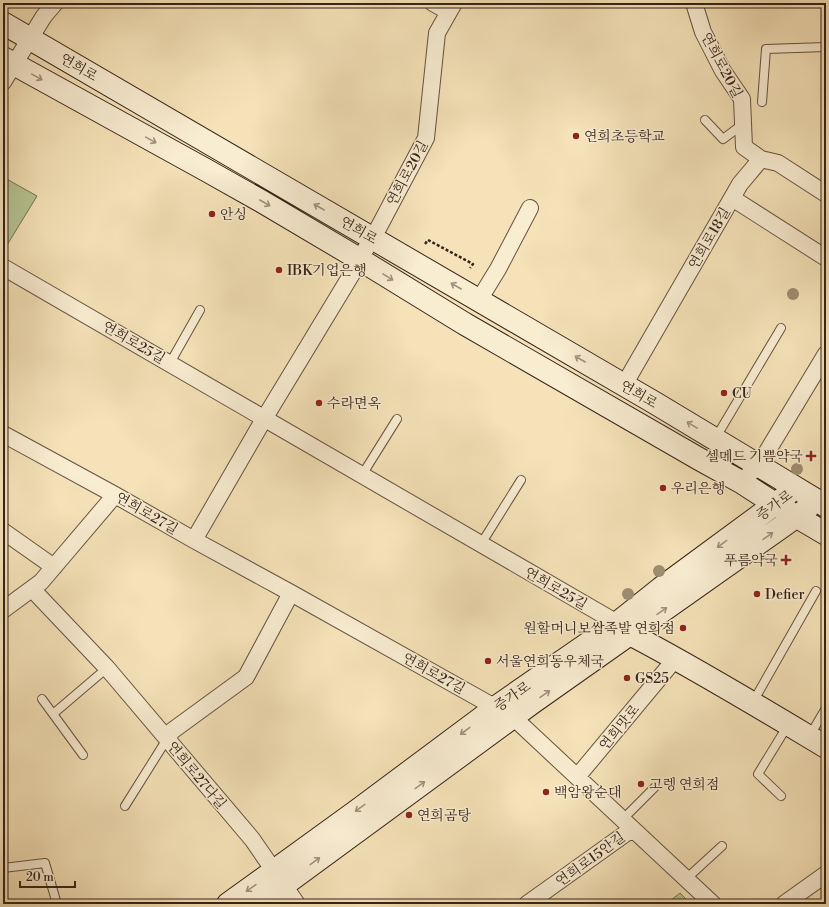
<svg xmlns="http://www.w3.org/2000/svg" width="829" height="907" viewBox="0 0 829 907" font-family="'Libre Bodoni','Noto Serif KR',serif">
<style>
.green{fill:#b5c494;stroke:#767356}
.lines{fill:none;stroke-linecap:round;stroke-linejoin:round}
.lane-casing{stroke:#665240;stroke-width:10}
.street-casing{stroke:#665240;stroke-width:18}
.secondary-casing{stroke:#362218;stroke-width:24}
.path{stroke:#362218;stroke-width:2.5;stroke-dasharray:3 2;stroke-linecap:butt}
.lane{stroke:#f8ecd1;stroke-width:8}
.street{stroke:#f8ecd1;stroke-width:16}
.secondary{stroke:#f8ecd1;stroke-width:22}
.tree{fill:#9e8e71}
.oneway{stroke:#a1917e}
.poi-dot{fill:#8f2418;stroke:#f8ecd1;stroke-width:1.5}
.labels{text-anchor:middle;stroke-width:3;stroke-linejoin:round;paint-order:stroke}
.street-label{font-size:14px;fill:#362218;stroke:#f8ecd1}
.poi-label{font-size:14px;fill:#362218;stroke:#f8ecd1;text-anchor:start}
</style>
<rect width="100%" height="100%" fill="#f5e2b8"/>
<filter id="stains"><feTurbulence type="fractalNoise" baseFrequency=".005" numOctaves="4"/><feColorMatrix values="0 0 0 0 .2 0 0 0 0 .09 0 0 0 0 .02 0 0 0 .5 -.17"/></filter>
<radialGradient id="worn" r=".72"><stop offset=".6" stop-color="#630" stop-opacity="0"/><stop offset="1" stop-color="#630" stop-opacity=".3"/></radialGradient>
<!-- green -->
<path class="green" d="M3 177 37 196 4 250 3 249Z
M680 893 691 904H666Z"/>
<g class="lines">
<defs>
<path id="lane" d="M762 102 766 49 826 47
M705 120 723 139 743 124
M170 363 200 310
M715 439 781 328
M362 475 397 419
M481 544 521 480
M42 699 53 714
M753 702 816 591
M809 737 826 708
M83 755 53 714 107 668
M781 796 758 774 788 725
M125 806 167 739
M622 820 654 788
M3 868 45 863 57 904
M686 879 722 846"/>
<path id="street" d="M433 3 449 12
M694 3 703 32 723 71 742 99 744 147 761 159
M3 82 44 16 55 3
M732 198 826 258
M3 267 612 620 623 629
M479 300 498 269 530 208
M624 385 740 184 761 159 778 163 826 194
M3 434 115 495 194 540 291 593 514 718 713 904
M741 482 759 465 826 354
M3 531 54 567
M194 540 264 419 353 272 359 259 373 238 426 138 437 33 454 3
M32 589 107 668 252 839 297 904
M3 610 41 582 115 495
M167 739 172 731 246 677 291 593
M577 777 676 658
M527 904 632 829
M784 904 826 874"/>
<path id="secondary" d="M3 23 655 403 826 506
M3 58 206 170 261 201 359 259 465 324 701 460 741 482 775 504 826 534
M630 634C697 669 761 708 826 747
M228 904 358 810 496 707 616 624 661 588 786 496
M258 904 532 703 807 509"/>
</defs>
<!-- lane casing -->
<use href="#lane" class="lane-casing"/>
<!-- street casing -->
<use href="#street" class="street-casing"/>
<!-- secondary casing -->
<use href="#secondary" class="secondary-casing"/>
<!-- path -->
<path class="path" d="M425 244 428 240 473 264 470 268"/>
<!-- lane -->
<use href="#lane" class="lane"/>
<!-- street -->
<use href="#street" class="street"/>
<!-- secondary -->
<use href="#secondary" class="secondary"/>
</g>
<!-- trees -->
<g class="tree">
<circle cx="793" cy="294" r="6"/>
<circle cx="797" cy="469" r="6"/>
<circle cx="659" cy="571" r="6"/>
<circle cx="628" cy="594" r="6"/>
</g>
<!-- one-way arrows -->
<defs><path id="oneway-shaft" d="M-6 0H5M1.5-3L5.5 0L1.5 3" fill="none" stroke-width="1.6" stroke-linecap="round" stroke-linejoin="round"/></defs>
<g class="oneway">
<use href="#oneway-shaft" transform="translate(37 77) rotate(29)"/>
<use href="#oneway-shaft" transform="translate(151 140) rotate(29)"/>
<use href="#oneway-shaft" transform="translate(265 203) rotate(30)"/>
<use href="#oneway-shaft" transform="translate(319 207) rotate(-150)"/>
<use href="#oneway-shaft" transform="translate(388 277) rotate(32)"/>
<use href="#oneway-shaft" transform="translate(456 286) rotate(-150)"/>
<use href="#oneway-shaft" transform="translate(580 359) rotate(-150)"/>
<use href="#oneway-shaft" transform="translate(692 425) rotate(-149)"/>
<use href="#oneway-shaft" transform="translate(768 536) rotate(-35)"/>
<use href="#oneway-shaft" transform="translate(722 544) rotate(144)"/>
<use href="#oneway-shaft" transform="translate(662 611) rotate(-35)"/>
<use href="#oneway-shaft" transform="translate(545 694) rotate(-35)"/>
<use href="#oneway-shaft" transform="translate(465 731) rotate(143)"/>
<use href="#oneway-shaft" transform="translate(420 785) rotate(-36)"/>
<use href="#oneway-shaft" transform="translate(360 808) rotate(144)"/>
<use href="#oneway-shaft" transform="translate(315 861) rotate(-36)"/>
<use href="#oneway-shaft" transform="translate(251 888) rotate(145)"/>
</g>
<!-- markers -->
<g class="poi-dot">
<circle cx="576" cy="136" r="4"/>
<circle cx="212" cy="214" r="4"/>
<circle cx="279" cy="270" r="4"/>
<circle cx="724" cy="393" r="4"/>
<circle cx="319" cy="403" r="4"/>
<path d="M809 450h4v4h4v4h-4v4h-4v-4h-4v-4h4z"/>
<circle cx="663" cy="488" r="4"/>
<path d="M784 554h4v4h4v4h-4v4h-4v-4h-4v-4h4z"/>
<circle cx="757" cy="594" r="4"/>
<circle cx="683" cy="628" r="4"/>
<circle cx="488" cy="661" r="4"/>
<circle cx="627" cy="678" r="4"/>
<circle cx="641" cy="784" r="4"/>
<circle cx="546" cy="792" r="4"/>
<circle cx="409" cy="815" r="4"/>
</g>
<g class="labels">
<!-- street labels -->
<g class="street-label">
<text transform="translate(722 65) rotate(62)" y="5">연희로20길</text>
<text transform="translate(79 67) rotate(30)" y="5">연희로</text>
<text transform="translate(407 173) rotate(-62)" y="5">연희로20길</text>
<text transform="translate(359 230) rotate(30)" y="5">연희로</text>
<text transform="translate(709 238) rotate(-60)" y="5">연희로18길</text>
<text transform="translate(134 342) rotate(30)" y="5">연희로25길</text>
<text transform="translate(639 394) rotate(30)" y="5">연희로</text>
<text transform="translate(774 505) rotate(-36)" y="5">증가로</text>
<text transform="translate(147 513) rotate(30)" y="5">연희로27길</text>
<text transform="translate(556 588) rotate(30)" y="5">연희로25길</text>
<text transform="translate(434 673) rotate(29)" y="5">연희로27길</text>
<text transform="translate(512 696) rotate(-35)" y="5">증가로</text>
<text transform="translate(619 727) rotate(-51)" y="5">연희맛로</text>
<text transform="translate(197 775) rotate(50)" y="5">연희로27다길</text>
<text transform="translate(590 859) rotate(-36)" y="5">연희로15안길</text>
</g>
<!-- poi labels -->
<g class="poi-label">
<text x="584" y="141">연희초등학교</text>
<text x="220" y="219">안싱</text>
<text x="287" y="275">IBK기업은행</text>
<text x="732" y="398">CU</text>
<text x="327" y="408">수라면옥</text>
<text x="803" y="461" text-anchor="end">셀메드 기쁨약국</text>
<text x="671" y="493">우리은행</text>
<text x="778" y="565" text-anchor="end">푸름약국</text>
<text x="765" y="599">Defier</text>
<text x="675" y="633" text-anchor="end">원할머니보쌈족발 연희점</text>
<text x="496" y="666">서울연희동우체국</text>
<text x="635" y="683">GS25</text>
<text x="649" y="789">고렝 연희점</text>
<text x="554" y="797">백암왕순대</text>
<text x="417" y="820">연희곰탕</text>
</g>
</g>
<!-- margin -->
<rect width="829" height="907" fill="none" stroke="#f5e2b8" stroke-width="16"/>
<rect x="4" y="4" width="821" height="899" fill="none" stroke="#362218" stroke-width="2"/>
<rect x="8" y="8" width="813" height="891" fill="none" stroke="#362218"/>
<!-- scale -->
<path d="M20 881v6h55v-6" fill="none" stroke="#362218" stroke-width="2"/>
<text x="26" y="881" font-size="12" fill="#362218" stroke="#f8ecd1" stroke-width="3" paint-order="stroke">20 m</text>
<rect width="100%" height="100%" filter="url(#stains)"/>
<rect width="100%" height="100%" fill="url(#worn)"/>
</svg>
